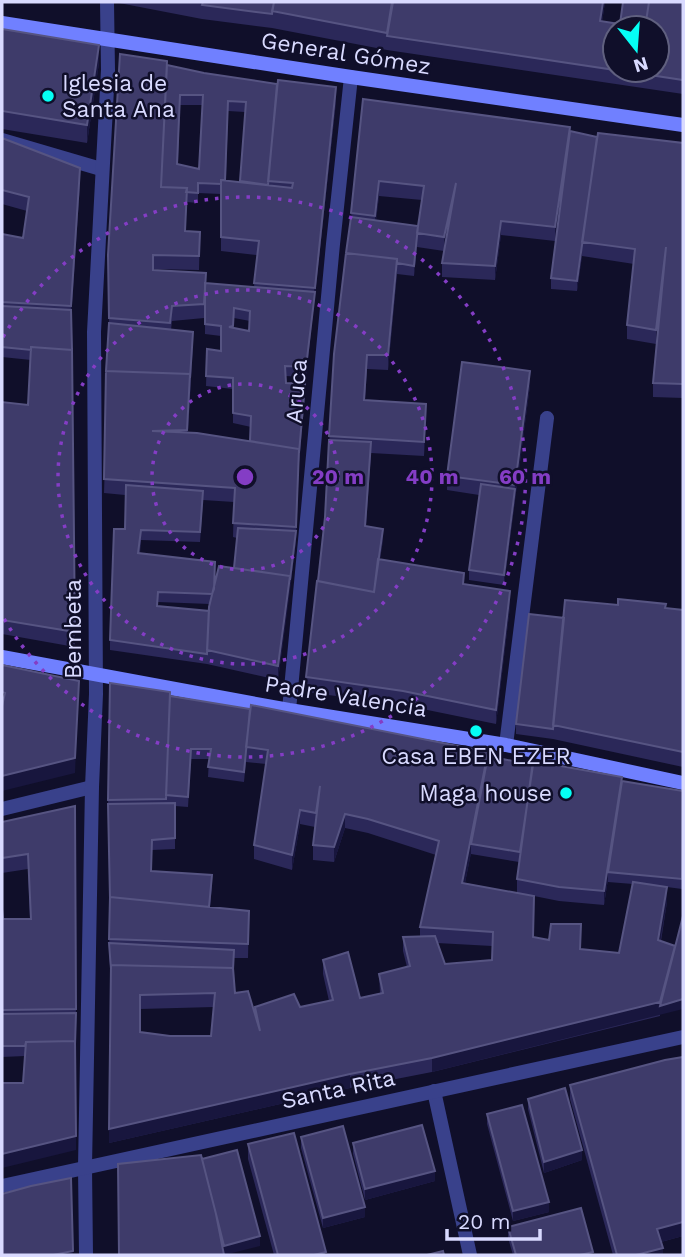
<svg xmlns="http://www.w3.org/2000/svg" width="685" height="1257" viewBox="0 0 685 1257" font-family="'Work Sans',sans-serif">
<style>
.lines{fill:none;stroke-linecap:round;stroke-linejoin:round}
.service{stroke:#39418b;stroke-width:14}
.minor{stroke:#39418b;stroke-width:14}
.tertiary{stroke:#39418b;stroke-width:14}
.secondary{stroke:#7080ff;stroke-width:14}
.wall{fill:#2b2859;fill-rule:evenodd}
.shaded-wall{fill:#18163e}
.building{fill:#3e3b6a;stroke:#565482;stroke-width:2;fill-rule:evenodd}
.ring{fill:none;stroke:#843dc5;stroke-width:3.5;stroke-dasharray:3.5 7}
.poi-dot{fill:#05fff5;stroke:#100f2a;stroke-width:2.5}
.labels{text-anchor:middle;stroke-width:5;stroke-linejoin:round;paint-order:stroke}
.street-label{font-size:23px;fill:#d9daff;stroke:#100f2a}
.poi-label{font-size:23px;fill:#d9daff;stroke:#100f2a;text-anchor:start}
.centre{fill:#843dc5;stroke:#100f2a;stroke-width:3.5}
.ring-label{font-size:21px;text-anchor:middle;font-weight:bold;fill:#843dc5;stroke:#100f2a;stroke-width:5;stroke-linejoin:round;paint-order:stroke}
</style>
<rect width="100%" height="100%" fill="#100f2a"/>
<g class="lines">
<!-- service -->
<path class="service" d="M506 745 547 418"/>
<!-- minor -->
<path class="minor" d="M2 140 101 169
M289 710 333 244 351 77
M2 809 92 787
M434 1091 470 1255
M85 1167 86 1255"/>
<!-- tertiary -->
<path class="tertiary" d="M85 1167 92 787 96 694 94 332 108 70 107 2
M2 1186 683 1037"/>
<!-- secondary -->
<path class="secondary" d="M2 23 351 77 683 125
M2 657 289 710 506 745 683 783"/>
</g>
<!-- wall -->
<path class="wall" d="M119 2H605L602 22 620 24 683 2V94L387 50 272 28 202 19 119 3Z
M2 29 99 63 87 143 2 129Z
M167 66 336 102 306 377 285 376 286 383 305 395 299 463 296 541 278 680 207 664 110 650V640L125 529V495L104 493 109 324 108 255ZM180 105H203L199 169 178 164ZM228 111 245 112 240 182 226 181ZM198 193 221 194V251L257 255 254 287 206 284 153 270V269L199 270 200 232 185 231 187 202 198 203ZM205 298V334L221 336V351L207 349 206 386 233 389V423L251 427 250 441 188 433 193 342 171 330 172 321 204 318ZM234 318 250 321 249 331 233 328ZM203 500 234 502 233 537 237 538 234 568 214 587 140 553 141 540 200 542ZM158 602 210 604 209 611 158 606Z
M363 99 570 131 597 137 683 143V398L653 397V383L660 308 656 344 627 339V325L634 264 582 256 577 291 551 289V278L561 201 555 241 501 235 495 280 442 277V263L444 251 417 247 414 276 397 274 388 370 367 369 365 400 426 418 424 456 371 453 366 526 383 540 380 559 464 584 510 606 496 724 403 705 306 692V677L325 517 334 354 351 217ZM379 196 422 200 418 226 376 220Z
M2 138 80 183 71 318 75 647 2 634V402L28 405 31 360 2 357V234L23 238 27 211 2 204Z
M530 385 504 585 469 580V570L479 495 447 490V476Z
M618 605 683 610V767L553 739 516 734V724L564 618Z
M110 683 170 696 533 765 622 781 683 791V884L682 889 667 887V902L661 941 660 1016 432 1072 350 1088 109 1143 111 978 109 953 110 904 108 804ZM191 759H209L208 777 244 782 246 760V762L266 764 254 845V859L292 870 300 824 315 827 313 845V860L334 862 345 828 368 833 436 855 420 927V936L403 937V951L407 967 379 974 380 993 360 998 323 960V974L329 1001 300 1007H255V1013L235 993 233 974 234 958H248L249 911 210 907 212 885 151 871 152 850 175 849V806L188 807ZM471 853V854L519 862 517 879V893L465 883ZM608 879V882L633 884 619 953 581 949 533 937 534 896 559 901 604 905ZM437 943 492 946V960L445 964ZM214 1007 211 1036H170L140 1032V1009Z
M75 806 76 1009 75 1054 76 1150 23 1083 25 1056 2 1057V909L3 919H30L28 869 2 873V822Z
M683 1057V1236L661 1242 663 1255H613L570 1099V1085Z
M528 1099 582 1160 544 1173 528 1109Z
M487 1114 549 1212 513 1221 487 1124Z
M301 1137 365 1217 323 1228 301 1148Z
M353 1143 435 1181 365 1200 353 1154Z
M248 1144 326 1255H274L248 1159Z
M508 1227 593 1255H513L508 1238Z"/>
<!-- shaded-wall -->
<path class="shaded-wall" d="M603 2H605L600 36V21Z
M99 45V63L87 143V125Z
M336 87V102L306 377V367Z
M570 127V141L555 241V227Z
M80 168V183L71 321V306Z
M379 181V196L375 230V216Z
M456 183 444 251V237Z
M501 221V235L495 280V266Z
M417 237V247L414 276V266Z
M582 246V256L577 291V281Z
M666 247V261L656 344V330Z
M397 259V273L388 370V355Z
M193 332V342L187 445V430Z
M530 371V385L504 585V575Z
M305 384V395L299 463V453Z
M426 404V418L424 456V442Z
M383 529V540L373 606V596Z
M296 531V541L290 591 278 680V666Z
M510 591V606L496 724V710Z
M79 681 75 773 2 791V776Z
M488 752V766L471 844V853L462 897V883Z
M622 777V792L608 872V879L604 905V891Z
M300 810V824L292 870V855Z
M345 814V828L334 862V847Z
M667 887V902L658 954V940Z
M683 999V1009L432 1072V1058L660 1002Z
M350 1074V1088L109 1143V1129Z
M76 1136V1150L2 1168V1154Z
M582 1150V1160L544 1173V1162Z
M435 1171V1181L365 1200V1189Z
M549 1202V1212L513 1221V1211Z
M365 1207V1217L323 1228V1218Z
M683 1222V1236L657 1243V1229Z
M260 1236V1246L224 1255V1246Z
M663 1248V1255H636Z
M73 1251V1255H53Z
M593 1252V1255H580Z"/>
<!-- building -->
<path class="building" d="M203 2H274L272 14 202 5Z
M274 2H392L387 33 272 11Z
M393 2H603L600 21 645 28 649 2H683V80L617 70H657V28H615V70L387 36Z
M623 2H649L645 28 620 24Z
M2 29 99 45 87 125 2 111Z
M120 54 167 61 161 187 187 188 185 231 200 232 199 256 153 255V270L206 273 204 304 172 306 170 323 109 318 108 255Z
M167 65 204 73 277 84 268 185 240 181 246 102 228 101 225 180H221V184L198 183V193L186 192 187 188 161 187ZM180 95H203L199 169 177 164Z
M278 80 336 87 315 288 254 283 259 241 221 237V180L292 188 293 183 268 181Z
M363 99 570 127 555 227 501 221 495 266 442 263 456 183 444 237 417 233 424 186 379 181 375 216 351 213Z
M570 131 597 137 577 281 551 278Z
M598 133 683 143V384L653 383 666 247 656 330 627 325 635 249 582 242Z
M2 138 80 168 71 306 2 302V234L23 238 29 197 2 190Z
M351 217 418 226 414 266 397 263V259L346 253Z
M346 253 397 259 388 355H367L364 400 426 404 424 442 329 436 334 354Z
M205 283 315 292 306 367 285 366 286 383 305 384 299 453V449L250 441 251 416 233 413V378L206 376 207 349 221 351V326L205 324ZM234 308 250 311 249 331 229 327 233 326Z
M2 306 71 310 72 350 31 347V350L2 347Z
M109 323 193 332 190 378V374L106 371Z
M31 347 72 350 75 632 2 620V402L28 405Z
M462 362 530 371 515 485 447 476Z
M106 371 190 374 187 430 152 431 197 433 299 449 296 527 233 523 235 488 104 479Z
M329 440 371 442 365 526 383 529 374 592 318 581 325 517Z
M481 484 515 489 504 575 469 570Z
M126 485 203 491 200 532 141 530 138 553 215 562 214 589 212 594 158 592 157 606 209 611 207 654 110 640 114 529H125Z
M238 528 296 531 290 580V576L234 568Z
M378 559 464 573 463 584 510 591 496 710 403 691 306 677 317 581 374 592Z
M219 566 290 576 278 666 207 650 209 607Z
M618 599 666 604 665 608 683 610V752L553 725 565 600 618 605Z
M529 614 564 618 553 729 516 724Z
M2 665 79 681 75 758 2 776V706L5 693 2 692Z
M110 683 170 692 166 799 108 800Z
M170 696 250 709 244 772 208 767 211 749H191L188 797 166 795Z
M251 705 488 752 462 883 534 896 533 937 549 940 551 924H581L580 949 619 953 633 882 667 887 658 940 675 946 660 1002 432 1058 350 1074 109 1129 111 965 233 968 235 993 248 991 260 1031 255 1007 294 994 300 1007 333 1000 323 960 348 952 360 998 383 993 379 974 410 966 403 937 435 936 445 964 492 960 493 932 420 927 439 841 368 819 345 814 334 847 313 845 320 786 316 813 300 810 292 855 254 845 268 750 246 747ZM215 993 211 1036H170L140 1032V995Z
M488 756 533 765 520 852 471 844Z
M533 761 622 777 604 891 559 887 517 879Z
M622 781 683 791 682 879 608 872Z
M175 803V838L152 840 151 871 212 875 209 907 110 897V898L108 804Z
M75 806 76 1009 2 1010V909L3 919H31L28 854 2 858V822Z
M110 897 249 911 248 944 109 939Z
M683 916V999L660 1006Z
M109 943 234 950 233 970V968L111 965V969Z
M76 1013 75 1045V1041L26 1042 25 1046H2V1014Z
M75 1041 76 1136 2 1154V1083H23L26 1042Z
M683 1057V1222L657 1229 663 1248 636 1255H617L570 1085 665 1060Z
M565 1088 582 1150 544 1162 528 1099Z
M522 1105 549 1202 513 1211 487 1114Z
M422 1125 435 1171 365 1189 353 1143Z
M343 1126 365 1207 323 1218 301 1137Z
M294 1133 326 1252 314 1255H278L248 1144Z
M237 1150 260 1236 224 1246 216 1214 202 1159Z
M201 1155 216 1214 224 1255H119L118 1164Z
M71 1178 73 1251 53 1255H2V1194L31 1186Z
M581 1208 593 1252 580 1255H516L508 1227Z
M443 1251 444 1255H427Z"/>
<!-- distance rings -->
<g class="ring">
<circle cx="245" cy="477" r="93"/>
<circle cx="245" cy="477" r="187"/>
<path d="M3 337A280 280 0 1 1 3 617"/>
</g>
<!-- markers -->
<g class="poi-dot">
<circle cx="48" cy="96" r="7"/>
<circle cx="476" cy="731" r="7"/>
<circle cx="566" cy="793" r="7"/>
</g>
<g class="labels">
<!-- street labels -->
<g class="street-label">
<text transform="translate(346 53) rotate(9)" y="8">General Gómez</text>
<text transform="translate(296 391) rotate(-85)" y="8">Aruca</text>
<text transform="translate(73 629) rotate(-90)" y="8">Bembeta</text>
<text transform="translate(346 696) rotate(9)" y="8">Padre Valencia</text>
<text transform="translate(338 1089) rotate(-12)" y="8">Santa Rita</text>
</g>
<!-- poi labels -->
<g class="poi-label">
<text x="62" y="91">Iglesia de<tspan x="62" dy="26">Santa Ana</tspan></text>
<text x="476" y="764" text-anchor="middle">Casa EBEN EZER</text>
<text x="552" y="801" text-anchor="end">Maga house</text>
</g>
</g>
<circle cx="245" cy="477" r="10" class="centre"/>
<g class="ring-label">
<text x="338" y="484">20 m</text>
<text x="432" y="484">40 m</text>
<text x="525" y="484">60 m</text>
</g>
<!-- border -->
<rect width="685" height="1257" fill="none" stroke="#d9daff" stroke-width="7"/>
<!-- north arrow -->
<g transform="translate(636 49) rotate(163)"><circle r="33" fill="#100f2a" stroke="#60607f" stroke-width="2"/>
<path d="M0-5L12 26L0 18L-12 26Z" fill="#05fff5"/>
<text y="-10" font-size="19" font-weight="bold" text-anchor="middle" fill="#d9daff">N</text>
</g>
<!-- scale -->
<path d="M447 1229v10h93v-10" fill="none" stroke="#d9daff" stroke-width="3.5"/>
<text x="458" y="1229" font-size="21" fill="#d9daff" stroke="#100f2a" stroke-width="5" paint-order="stroke">20 m</text>
</svg>
